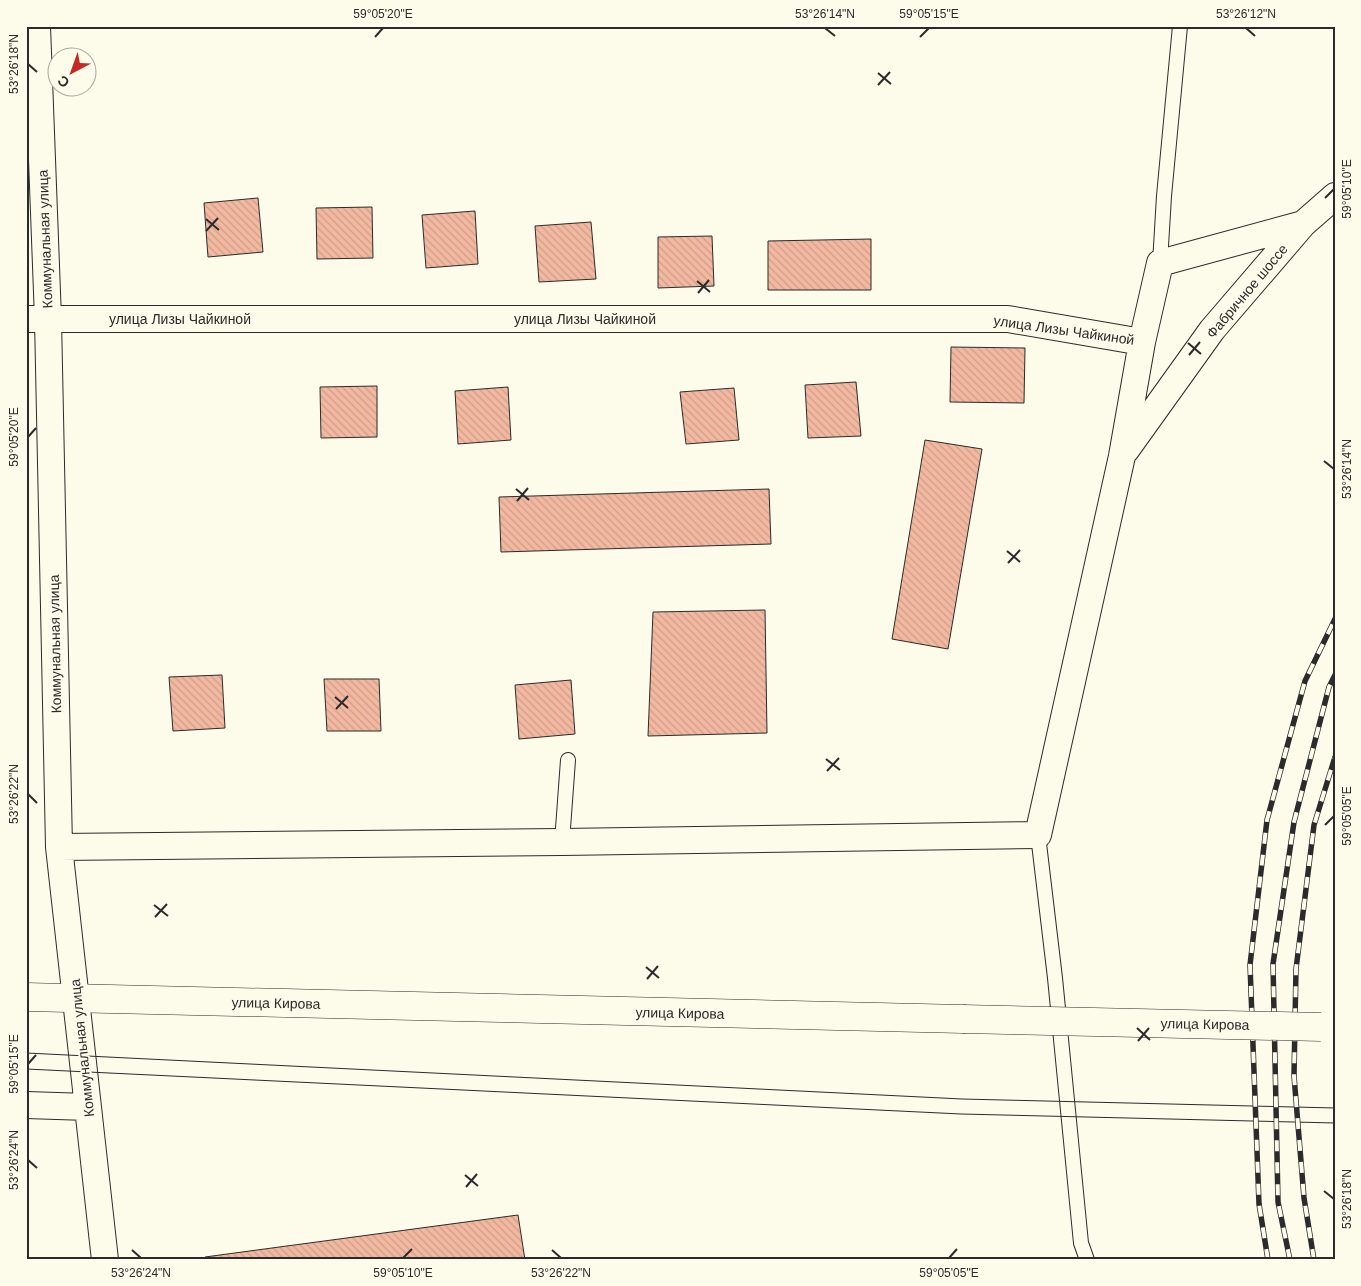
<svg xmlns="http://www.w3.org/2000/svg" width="1361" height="1286" viewBox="0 0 1361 1286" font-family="Helvetica,sans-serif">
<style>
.building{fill:url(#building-back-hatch);stroke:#2b2b2b}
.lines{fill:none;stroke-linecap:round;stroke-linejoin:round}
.lane-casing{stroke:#2b2b2b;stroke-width:16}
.street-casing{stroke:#2b2b2b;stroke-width:28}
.secondary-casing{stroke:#2b2b2b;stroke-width:29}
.lane{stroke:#fdfbea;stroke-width:14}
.street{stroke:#fdfbea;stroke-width:26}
.secondary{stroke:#fdfbea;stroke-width:28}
.tram{stroke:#2b2b2b;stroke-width:1}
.rail-casing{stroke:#2b2b2b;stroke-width:5.5}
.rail{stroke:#fdfbea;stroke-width:4;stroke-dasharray:11;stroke-linecap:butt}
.secondary-bridge-casing{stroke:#2b2b2b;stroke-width:29;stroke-linecap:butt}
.secondary-bridge{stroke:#fdfbea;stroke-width:28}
.ticks{fill:none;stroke:#2b2b2b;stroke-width:2}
.labels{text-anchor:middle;stroke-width:4;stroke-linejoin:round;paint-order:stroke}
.street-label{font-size:14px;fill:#2b2b2b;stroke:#fdfbea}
.neatline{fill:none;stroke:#2b2b2b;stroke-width:2}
.ticks-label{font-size:12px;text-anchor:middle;fill:#2b2b2b}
</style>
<defs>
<pattern id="building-back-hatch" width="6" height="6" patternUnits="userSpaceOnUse" patternTransform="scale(1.25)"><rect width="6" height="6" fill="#f2b8a0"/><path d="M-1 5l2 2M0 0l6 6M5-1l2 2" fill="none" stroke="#d09e8a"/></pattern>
</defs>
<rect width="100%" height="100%" fill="#fdfbea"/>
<!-- building -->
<path class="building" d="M258 198 263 252 208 257 204 203Z
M372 207 373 258 317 259 316 208Z
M475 211 478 264 426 268 422 215Z
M591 222 596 279 539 282 535 226Z
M712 236 714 286 658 288V237Z
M871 239V290H768V241Z
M951 347 1025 348 1024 403 950 402Z
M856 382 861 436 808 438 805 385Z
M377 386V437L321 438 320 387Z
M508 387 511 440 458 444 455 391Z
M734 388 739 440 686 444 680 392Z
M925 440 982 449 948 649 892 639Z
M769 489 771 544 501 552 499 497Z
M765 610 767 733 648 736 653 612Z
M222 675 225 728 173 731 169 677Z
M324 679H379L381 731H327Z
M571 680 575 734 519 739 515 685Z
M518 1215 525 1260H205V1257Z"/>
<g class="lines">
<defs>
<path id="lane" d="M1160 263 1164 196 1180 26
M1038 835 1055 978 1081 1243 1087 1260
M562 842 568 760"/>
<path id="street" d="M37 26 48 319 59 847 105 1260
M26 319H1008L1142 342
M1126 450 1212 330 1303 224
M59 847 562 842 1038 835 1122 456 1142 342 1160 263 1303 224 1335 196
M26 1105 88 1107"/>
<path id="secondary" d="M26 997 963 1019"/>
</defs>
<!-- lane casing -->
<use href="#lane" class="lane-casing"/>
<!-- street casing -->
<use href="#street" class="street-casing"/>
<!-- secondary casing -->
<use href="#secondary" class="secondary-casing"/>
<!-- lane -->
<use href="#lane" class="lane"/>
<!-- street -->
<use href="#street" class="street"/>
<!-- secondary -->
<use href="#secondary" class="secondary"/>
<!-- tram -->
<path class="tram" d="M26 1053 962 1099 1335 1108
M26 1069 961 1114 1335 1123"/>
<defs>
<path id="rail" d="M1268 1260 1259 1204 1250 965 1267 820 1305 681 1335 619
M1290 1260 1278 1202 1273 964 1294 822 1329 687 1335 675
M1314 1260 1304 1198 1294 1076 1296 969 1314 825 1335 757"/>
</defs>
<!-- rail casing -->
<use href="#rail" class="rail-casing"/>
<!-- rail -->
<use href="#rail" class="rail"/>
<defs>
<path id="secondary-bridge" d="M963 1019 1321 1027"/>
</defs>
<!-- secondary-bridge casing -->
<use href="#secondary-bridge" class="secondary-bridge-casing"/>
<!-- secondary-bridge -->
<use href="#secondary-bridge" class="secondary-bridge"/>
</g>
<!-- ticks -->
<path class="ticks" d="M825 28 835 36M1246 28 1255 36M375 37 383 28M920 37 929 28M28 64 37 72M878 73 891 84M878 85 890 72M1325 198 1334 189M206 219 219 230M206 231 218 218M697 281 710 292M698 293 709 280M1188 343 1201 354M1189 355 1200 342M28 437 36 428M1324 461 1334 469M516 489 529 500M517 501 528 488M1007 551 1020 562M1008 563 1020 550M335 697 348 708M336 709 348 696M826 759 840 770M827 771 839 758M28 794 37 803M1325 825 1334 816M154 905 168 916M155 917 167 904M646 967 659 978M647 979 658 966M1137 1028 1150 1040M1138 1041 1149 1028M28 1064 36 1055M28 1160 37 1168M465 1175 478 1186M466 1187 477 1174M1324 1191 1334 1199M132 1250 141 1258M552 1250 561 1258M403 1258 412 1249M949 1258 957 1249"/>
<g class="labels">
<!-- street labels -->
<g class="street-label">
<text transform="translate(45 239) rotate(-92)" y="5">Коммунальная улица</text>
<text transform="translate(1247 291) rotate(-50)" y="5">Фабричное шоссе</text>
<text x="180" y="324">улица Лизы Чайкиной</text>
<text x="585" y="324">улица Лизы Чайкиной</text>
<text transform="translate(1064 330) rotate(8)" y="5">улица Лизы Чайкиной</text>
<text transform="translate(55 644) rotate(-91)" y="5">Коммунальная улица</text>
<text transform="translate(276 1003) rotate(1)" y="5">улица Кирова</text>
<text transform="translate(680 1013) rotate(1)" y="5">улица Кирова</text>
<text transform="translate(1205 1024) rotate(1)" y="5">улица Кирова</text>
<text transform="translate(82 1048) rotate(-96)" y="5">Коммунальная улица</text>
</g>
</g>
<!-- border -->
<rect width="1361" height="1286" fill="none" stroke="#fdfbea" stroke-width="55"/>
<!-- north arrow -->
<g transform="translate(72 72) rotate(221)"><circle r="24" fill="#fdfbea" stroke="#a9a89e"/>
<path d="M0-4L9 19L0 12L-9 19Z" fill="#c62828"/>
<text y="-8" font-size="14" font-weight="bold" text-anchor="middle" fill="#2b2b2b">С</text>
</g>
<rect x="28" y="28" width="1306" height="1230" class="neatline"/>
<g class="ticks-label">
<text x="383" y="18">59°05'20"E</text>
<text x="825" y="18">53°26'14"N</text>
<text x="929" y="18">59°05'15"E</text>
<text x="1246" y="18">53°26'12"N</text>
<text transform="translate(14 64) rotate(-90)" y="4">53°26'18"N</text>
<text transform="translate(1347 189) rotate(-90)" y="4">59°05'10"E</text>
<text transform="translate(14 437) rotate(-90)" y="4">59°05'20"E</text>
<text transform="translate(1347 469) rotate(-90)" y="4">53°26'14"N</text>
<text transform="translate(14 794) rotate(-90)" y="4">53°26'22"N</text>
<text transform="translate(1347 816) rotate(-90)" y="4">59°05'05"E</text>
<text transform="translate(14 1064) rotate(-90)" y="4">59°05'15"E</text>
<text transform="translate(14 1160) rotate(-90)" y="4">53°26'24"N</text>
<text transform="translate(1347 1199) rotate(-90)" y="4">53°26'18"N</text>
<text x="141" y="1277">53°26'24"N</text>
<text x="403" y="1277">59°05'10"E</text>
<text x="561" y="1277">53°26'22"N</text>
<text x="949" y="1277">59°05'05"E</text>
</g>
</svg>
